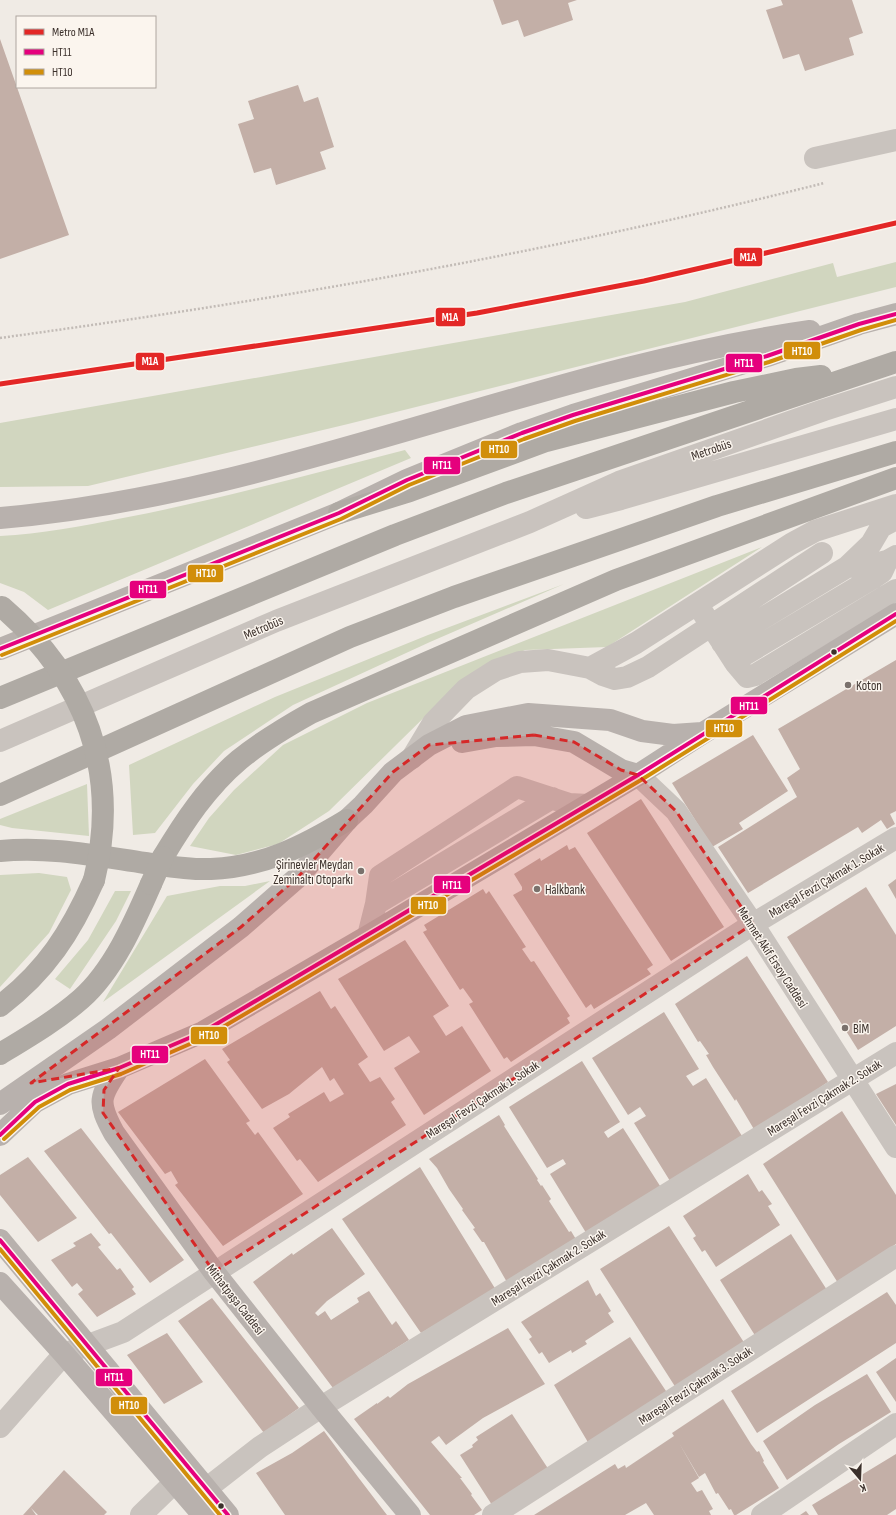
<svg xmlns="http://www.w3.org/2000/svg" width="896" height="1515" viewBox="0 0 896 1515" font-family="'Sofia Sans Condensed',sans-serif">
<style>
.green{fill:#d1d6bf}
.building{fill:#c3afa7}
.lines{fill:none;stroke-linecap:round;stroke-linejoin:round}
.path{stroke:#c2bbb6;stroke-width:2.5;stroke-dasharray:2 2;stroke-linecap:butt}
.minor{stroke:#c9c3be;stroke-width:22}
.major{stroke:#b8b1ad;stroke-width:22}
.highway{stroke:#afaaa4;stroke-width:22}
.highway-bridge{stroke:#afaaa4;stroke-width:22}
.bus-1-casing{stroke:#fbf5ee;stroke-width:7}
.bus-2-casing{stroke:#fbf5ee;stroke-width:7}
.bus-1{stroke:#e5007d;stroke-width:4}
.bus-2{stroke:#d18e09;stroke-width:4}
.metro-1-casing{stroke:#fbf5ee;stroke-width:8}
.metro-1{stroke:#e32726;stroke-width:5}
.marked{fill:#d62828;fill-opacity:0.2;stroke:#d62828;stroke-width:3;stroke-dasharray:8 5;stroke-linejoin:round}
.bus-dot{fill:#3b302b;stroke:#fbf5ee;stroke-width:1.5}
.poi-dot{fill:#7a716c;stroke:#fbf5ee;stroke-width:1.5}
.labels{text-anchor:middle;stroke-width:3;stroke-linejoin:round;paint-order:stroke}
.street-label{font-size:13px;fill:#3b302b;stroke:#fbf5ee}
.poi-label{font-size:13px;fill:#3b302b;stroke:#fbf5ee;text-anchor:start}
.line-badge{stroke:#fbf5ee;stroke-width:1.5}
.badge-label{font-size:11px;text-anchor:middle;font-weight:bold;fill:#fff}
</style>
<rect width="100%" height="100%" fill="#f0ebe5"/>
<!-- green -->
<path class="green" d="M896 262V287L348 424 88 486 0 487V423L685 302 833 263 837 277Z
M405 450 411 458 48 610 24 592 0 583V536C41 534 82 526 123 518 218 500 311 474 405 450Z
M762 547 607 647 525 650 459 683 329 811 278 844 236 855 190 846 209 818 234 790 283 745 367 703Z
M564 584 430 642 293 705 224 751 193 784 155 833 133 835 129 765 275 697 428 635Z
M87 784 89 836 12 828 0 825V819Z
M39 873 67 877 71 890 49 933 0 987V875Z
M270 881 103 1002 167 896 220 886H245Z
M115 891H131L116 921 70 989 55 979 88 940Z"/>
<!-- building -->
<path class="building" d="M493 0H577L568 3 573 20 524 37 518 20 502 25Z
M781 0H852L863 33 849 38 854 55 805 71 799 54 783 59 766 10 783 5Z
M0 39 69 235 0 259Z
M298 85 304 102 318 97 334 147 320 152 326 169 276 185 271 168 254 173 238 124 254 119 248 101Z
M896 660V811L890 814 895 824 887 829 881 820 862 833 858 827 748 893 718 847 797 797 787 778 800 769 778 729Z
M753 735 788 791 739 823 743 829 712 847 672 783Z
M641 799 724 927 671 961 587 833Z
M567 845 569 850 575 847 653 965 647 969 651 974 594 1009 591 1004 586 1008 513 895 522 890V887L514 874 540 858 541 861Z
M896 879V899L888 885Z
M866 887 896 935V1026L858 1050 787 937Z
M483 889 486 894 489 891 526 947 522 949 531 962 534 961 570 1016 567 1018 570 1023 511 1062 507 1057 504 1059 469 1004 473 1002 463 988 460 990 423 932 427 930 424 925Z
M405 940 449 1006 433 1016 446 1036 462 1026 491 1071 424 1115 394 1068 420 1052 409 1036 384 1051 338 979Z
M747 956 828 1082 755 1131 736 1099 735 1101 713 1067 706 1055 709 1054 700 1041 698 1042 675 1004Z
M320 991 331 1009 335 1006 368 1057 358 1064 370 1082 380 1077 395 1099 391 1102 406 1125 318 1182 300 1159 297 1161 273 1128 290 1117 288 1114 324 1092 330 1102 344 1094 334 1078 330 1081 322 1067 289 1094 262 1109 227 1062 230 1060 222 1049Z
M664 1012 699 1069 686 1076 693 1086 706 1078 742 1136 670 1181 634 1123 646 1116 640 1107 628 1115 592 1058Z
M205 1059 250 1121 246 1123 255 1135 258 1132 303 1194 223 1246 175 1185 178 1183 171 1171 165 1174 118 1112Z
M582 1061 620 1122 604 1132 608 1138 623 1128 662 1189 588 1236 550 1174 566 1164 563 1159 547 1168 509 1107Z
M896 1084V1125L876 1094Z
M842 1111 896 1195V1244L838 1283 763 1164Z
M499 1115 505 1125 504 1126 538 1179 537 1180 541 1186 542 1185 551 1199 549 1201 569 1232 571 1231 577 1241 508 1284 484 1242H482L473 1229 475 1228 462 1210 463 1209 449 1189 437 1168 429 1159Z
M81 1128 184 1260 150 1283 111 1233 109 1234 44 1151Z
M28 1157 77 1218 38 1242 0 1195V1175Z
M420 1167 496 1290 421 1333 342 1219Z
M748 1174 759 1192 762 1190 772 1204 768 1206 780 1225 716 1267 705 1250 702 1252 693 1238 696 1236 683 1216Z
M669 1226 745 1344 676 1388 600 1269Z
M332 1228 365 1274 327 1301 315 1313 318 1316 325 1311 331 1320 359 1302 357 1298 369 1291 392 1325 396 1321 409 1340 333 1388 253 1282 292 1253 293 1255Z
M91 1233 101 1245 98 1247 117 1270 120 1268 134 1287 132 1289 136 1294 97 1317 78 1294 83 1290 77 1283 72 1287 51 1260 76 1246 73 1243Z
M791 1234 827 1290 756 1337 720 1280Z
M588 1280 596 1296 600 1293 611 1311 608 1313 614 1322 585 1341 587 1344 572 1353 571 1350 549 1363 542 1352 539 1354 529 1339 532 1337 521 1322Z
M887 1292 896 1305V1343L757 1433 731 1391Z
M212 1298 299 1408 264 1433 178 1321Z
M508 1328 545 1384 483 1418 446 1445 439 1436 431 1442 462 1478H460L472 1494 471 1495 482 1510 474 1515H430L354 1419 377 1403V1404L388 1396 390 1398 408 1384Z
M167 1333 203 1382 164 1404 127 1355Z
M630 1337 668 1394 589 1444 554 1385Z
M896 1358V1402L876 1372Z
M867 1374 891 1412 839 1444 787 1480 763 1441 815 1405Z
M723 1399 751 1444 757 1452 759 1451 764 1461 763 1462 779 1488 736 1515H734L731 1509 729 1510 718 1493 716 1494 705 1473 699 1477 679 1443 699 1478 691 1483 697 1492 702 1490 713 1509 709 1511 711 1515H654L646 1503 625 1515H534L615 1464 618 1469 625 1465 626 1468 674 1436 672 1433Z
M512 1414 549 1470 492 1505 460 1455 473 1447 472 1445 478 1440 476 1437Z
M324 1431 358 1477 387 1515H285L256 1473 292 1453Z
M896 1454V1509L887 1515H818L812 1505Z
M64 1470 107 1512 104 1515H38L31 1508 36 1515H23Z
M806 1511 809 1515H800Z"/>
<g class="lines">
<!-- path -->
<path class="path" d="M0 338C277 300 553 252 824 183"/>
<!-- minor -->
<path class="minor" d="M815 158 896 140
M586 508 621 499 896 419
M847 567 871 544 881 527 896 519
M703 613 736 664 747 677 755 675 896 590
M722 643 847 567 879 563 887 561 896 556
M734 661 873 578 882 572 887 561
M590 668 636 643 791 544 815 531 896 505
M0 741 276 621 530 522 619 482 824 410 896 387
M412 758 433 723 466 689 496 670 520 662 548 660 590 668 603 675 615 679 627 677 648 667 822 553
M638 775 676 811 753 924 896 1147
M376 904 552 798
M368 936 376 904 380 876 517 787 569 804 588 805
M0 1427 64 1354 123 1332 753 924 896 838
M206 1489 260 1447 321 1407 896 1053
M141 1515 175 1482
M493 1515 896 1256
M762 1515 896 1424"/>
<!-- major -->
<path class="major" d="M0 518C277 495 536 370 810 331
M0 649 339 513 407 480 522 433 573 415 767 356 859 324 896 314
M462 742 496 736 534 735 574 742 621 770 638 775
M119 1068C99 1097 97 1102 114 1133L214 1272 321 1407 410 1515
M0 1104 108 1029 241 927 298 877 347 820 363 805 393 772 429 745 466 726 528 714 610 720 642 731 673 735 702 733
M0 1135 35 1102 68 1084 119 1068 203 1032 368 936 638 775 703 733 896 614
M0 1240 228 1515
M0 1283 64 1354 203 1515"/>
<!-- highway -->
<path class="highway" d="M339 513 410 491 546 441 734 392 796 379 821 376
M0 698 395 535 506 493 896 362
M0 795 350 637 454 597 717 506 896 452
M0 851C48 846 97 856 145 863 167 866 189 870 211 869 263 867 304 846 347 820
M163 857C184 822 207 787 239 760 261 742 286 727 311 713L616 580 896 478
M0 1006C46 971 71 932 94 880
M0 1054C28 1037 57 1020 81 999 113 971 134 923 151 884"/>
<!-- highway-bridge -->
<path class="highway-bridge" d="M2 607C85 678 121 772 94 880
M151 884 163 857"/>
<defs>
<path id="bus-1" d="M0 649 339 513 407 480 522 433 573 415 767 356 859 324 896 314
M0 1135 35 1102 68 1084 119 1068 203 1032 638 775 896 614
M0 1240 228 1515"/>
<path id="bus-2" d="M2 655 341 519 409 485 524 439 575 421 769 362 861 330 896 320
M4 1139 39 1107 70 1090 121 1074 206 1037 641 780 896 621
M0 1249 220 1515"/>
</defs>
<!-- bus-1 casing -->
<use href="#bus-1" class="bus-1-casing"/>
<!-- bus-2 casing -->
<use href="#bus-2" class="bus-2-casing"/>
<!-- bus-1 -->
<use href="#bus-1" class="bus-1"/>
<!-- bus-2 -->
<use href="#bus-2" class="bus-2"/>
<defs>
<path id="metro-1" d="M0 384 477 313 644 281 896 223"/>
</defs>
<!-- metro-1 casing -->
<use href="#metro-1" class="metro-1-casing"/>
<!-- metro-1 -->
<use href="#metro-1" class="metro-1"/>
</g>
<!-- marked area -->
<path class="marked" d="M534 735 574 742 621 770 638 775 676 811 753 924 214 1272 103 1113 104 1090 119 1068 31 1083 241 927 298 877 393 772 429 745Z"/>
<!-- markers -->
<g class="bus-dot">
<circle cx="834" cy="652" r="3.5"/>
<circle cx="221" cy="1506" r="3.5"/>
</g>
<g class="poi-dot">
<circle cx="848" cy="685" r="4"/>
<circle cx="361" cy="871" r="4"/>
<circle cx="537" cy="889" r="4"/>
<circle cx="845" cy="1028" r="4"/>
</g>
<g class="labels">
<!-- street labels -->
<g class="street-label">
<text transform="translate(711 449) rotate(-19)" y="5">Metrobüs</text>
<text transform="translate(263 627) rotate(-23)" y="5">Metrobüs</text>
<text transform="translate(826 880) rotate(-31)" y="5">Mareşal Fevzi Çakmak 1. Sokak</text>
<text transform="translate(773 957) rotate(57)" y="5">Mehmet Akif Ersoy Caddesi</text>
<text transform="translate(824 1097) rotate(-32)" y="5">Mareşal Fevzi Çakmak 2. Sokak</text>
<text transform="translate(482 1099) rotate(-33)" y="5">Mareşal Fevzi Çakmak 1. Sokak</text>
<text transform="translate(548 1267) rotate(-32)" y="5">Mareşal Fevzi Çakmak 2. Sokak</text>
<text transform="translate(236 1299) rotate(52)" y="5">Mithatpaşa Caddesi</text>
<text transform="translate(695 1385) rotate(-33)" y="5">Mareşal Fevzi Çakmak 3. Sokak</text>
</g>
<!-- poi labels -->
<g class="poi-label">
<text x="856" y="690">Koton</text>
<text x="353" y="869" text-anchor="end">Şirinevler Meydan<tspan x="353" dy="15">Zeminaltı Otoparkı</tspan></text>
<text x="545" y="894">Halkbank</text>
<text x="853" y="1033">BİM</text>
</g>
</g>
<g class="line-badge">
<rect x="733" y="247" width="30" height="20" rx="4" fill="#e32726"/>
<rect x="435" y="307" width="31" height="20" rx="4" fill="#e32726"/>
<rect x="783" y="341" width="38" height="19" rx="4" fill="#d18e09"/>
<rect x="135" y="352" width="30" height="19" rx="4" fill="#e32726"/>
<rect x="725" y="353" width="38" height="20" rx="4" fill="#e5007d"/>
<rect x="480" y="440" width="38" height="19" rx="4" fill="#d18e09"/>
<rect x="423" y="456" width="38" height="19" rx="4" fill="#e5007d"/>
<rect x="187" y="564" width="37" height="19" rx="4" fill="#d18e09"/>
<rect x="129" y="580" width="38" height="19" rx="4" fill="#e5007d"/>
<rect x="730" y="696" width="38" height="19" rx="4" fill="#e5007d"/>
<rect x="705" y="719" width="38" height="19" rx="4" fill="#d18e09"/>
<rect x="433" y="875" width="38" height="19" rx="4" fill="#e5007d"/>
<rect x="410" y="896" width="37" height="19" rx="4" fill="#d18e09"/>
<rect x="190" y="1026" width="38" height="19" rx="4" fill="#d18e09"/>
<rect x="131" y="1045" width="38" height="19" rx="4" fill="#e5007d"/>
<rect x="95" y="1368" width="38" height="19" rx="4" fill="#e5007d"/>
<rect x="110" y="1396" width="38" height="19" rx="4" fill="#d18e09"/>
</g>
<g class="badge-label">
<text x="748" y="261">M1A</text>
<text x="450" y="321">M1A</text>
<text x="802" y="355">HT10</text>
<text x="150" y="365">M1A</text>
<text x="744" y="367">HT11</text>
<text x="499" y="453">HT10</text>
<text x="442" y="469">HT11</text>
<text x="206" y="577">HT10</text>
<text x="148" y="593">HT11</text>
<text x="749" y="710">HT11</text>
<text x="724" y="732">HT10</text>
<text x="452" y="889">HT11</text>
<text x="428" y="909">HT10</text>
<text x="209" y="1039">HT10</text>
<text x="150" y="1058">HT11</text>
<text x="114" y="1381">HT11</text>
<text x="129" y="1409">HT10</text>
</g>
<!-- legend -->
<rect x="16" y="16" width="140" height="72" fill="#fbf5ee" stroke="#aea6a0"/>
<rect x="24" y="29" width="20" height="6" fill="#e32726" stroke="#aea6a0"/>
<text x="52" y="36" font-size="12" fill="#3b302b">Metro M1A</text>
<rect x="24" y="49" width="20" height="6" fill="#e5007d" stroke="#aea6a0"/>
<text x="52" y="56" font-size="12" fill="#3b302b">HT11</text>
<rect x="24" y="69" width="20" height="6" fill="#d18e09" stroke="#aea6a0"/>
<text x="52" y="76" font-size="12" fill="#3b302b">HT10</text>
<!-- north arrow -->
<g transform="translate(860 1479) rotate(161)" stroke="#fbf5ee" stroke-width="3" paint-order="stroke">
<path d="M0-3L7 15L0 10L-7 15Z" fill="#3b302b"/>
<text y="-6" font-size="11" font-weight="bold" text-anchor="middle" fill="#3b302b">K</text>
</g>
</svg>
